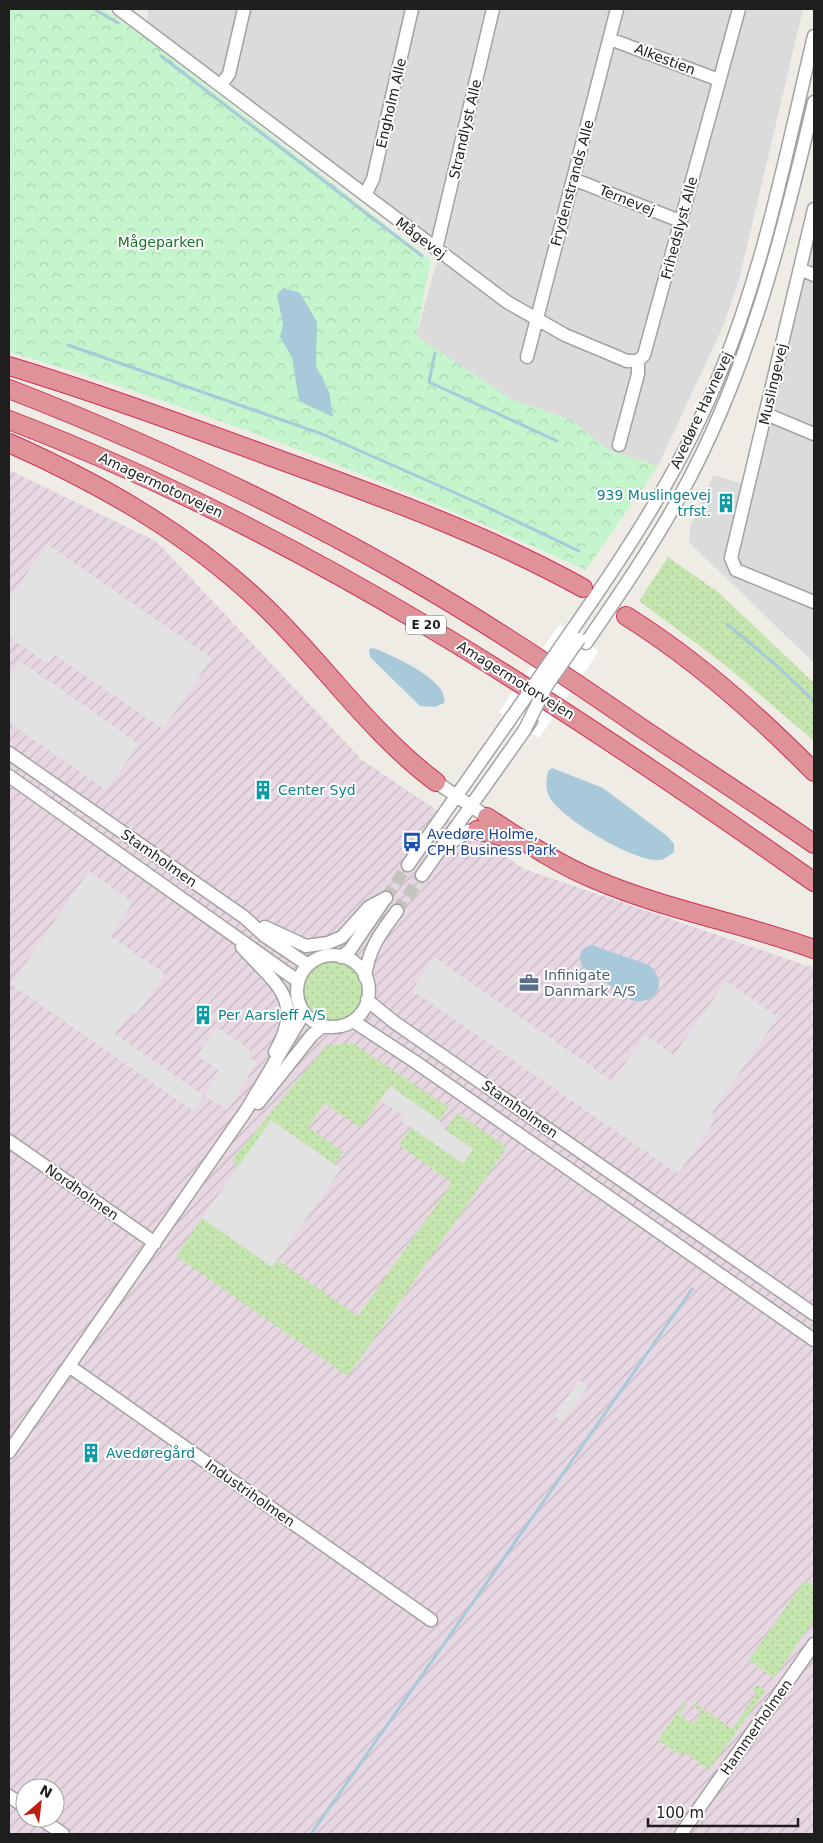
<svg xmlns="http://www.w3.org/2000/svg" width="823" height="1843" viewBox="0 0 823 1843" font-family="'DejaVu Sans',sans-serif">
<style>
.residential{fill:#dcdbdb}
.industrial{fill:url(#industrial-furrows);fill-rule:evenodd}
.grass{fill:url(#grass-dots)}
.park{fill:url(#park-crowns)}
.parking{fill:#e2e2e2}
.water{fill:#a8c9d9}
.pier{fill:#fff}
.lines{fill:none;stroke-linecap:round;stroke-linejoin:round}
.stream{stroke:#a8c9d9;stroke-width:3}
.minor-tunnel{stroke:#c4c3bd;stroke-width:12;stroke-dasharray:12 6;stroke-linecap:butt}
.minor-casing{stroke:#a2a2a2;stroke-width:15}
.highway-casing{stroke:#ce3157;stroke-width:20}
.minor{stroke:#fff;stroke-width:12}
.highway{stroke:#e09299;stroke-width:18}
.minor-bridge-casing{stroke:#a2a2a2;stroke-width:15;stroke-linecap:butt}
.minor-bridge{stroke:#fff;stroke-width:12}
.labels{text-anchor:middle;stroke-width:4;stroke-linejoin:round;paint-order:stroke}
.shield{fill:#fff;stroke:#626262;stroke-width:1}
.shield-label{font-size:12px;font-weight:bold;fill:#1e1e1e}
.street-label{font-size:14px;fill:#1e1e1e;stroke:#fff}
.park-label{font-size:14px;fill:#137525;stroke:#fff}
.culture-label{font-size:14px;fill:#0d838f;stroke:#fff;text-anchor:start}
.transit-label{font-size:14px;fill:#164399;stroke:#fff;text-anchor:start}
.service-label{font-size:14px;fill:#4e5e75;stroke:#fff;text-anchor:start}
</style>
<defs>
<pattern id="industrial-furrows" width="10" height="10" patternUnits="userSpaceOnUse" patternTransform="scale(1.25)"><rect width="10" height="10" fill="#e7d7e2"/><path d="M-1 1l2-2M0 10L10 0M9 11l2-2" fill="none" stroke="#c6b8c1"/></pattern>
<pattern id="grass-dots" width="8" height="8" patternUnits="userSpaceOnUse" patternTransform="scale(1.25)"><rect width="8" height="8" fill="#c4e5ae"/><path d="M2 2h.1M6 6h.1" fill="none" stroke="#a8c495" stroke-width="1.8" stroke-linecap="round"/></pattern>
<pattern id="park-crowns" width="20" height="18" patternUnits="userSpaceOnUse" patternTransform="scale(1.25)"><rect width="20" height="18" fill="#c5f5cd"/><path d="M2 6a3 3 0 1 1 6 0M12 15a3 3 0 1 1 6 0" fill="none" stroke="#a9d2b0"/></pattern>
</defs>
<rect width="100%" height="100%" fill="#eeece5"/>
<!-- residential -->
<path class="residential" d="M148 9H803L739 280 724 324 658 466 608 450 571 420 510 399 416 336 441 247 147 21Z
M814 219V663L689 542 690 527 713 475 753 487Z"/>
<!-- industrial -->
<path class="industrial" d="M9 470 156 541 362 760 524 869 814 968V1834H9ZM25 1788H55V1818H25Z"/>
<!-- grass -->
<path class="grass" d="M668 557 718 592 814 683V741L724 664 639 601Z
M304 991a29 29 0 1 1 58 0a29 29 0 1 1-58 0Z
M352 1043 448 1107 440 1121 390 1086 360 1128 325 1103 308 1127 343 1152 334 1164 271 1120 239 1168 232 1160 326 1046Z
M457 1113 507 1147 348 1376 176 1256 202 1218 272 1267 277 1260 358 1316 452 1183 399 1145 411 1128 463 1163 473 1149 445 1130Z
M805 1580 814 1586V1620L774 1678 749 1660Z
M758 1685 765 1691 709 1770 689 1755 677 1753 658 1740 685 1701 686 1705 679 1715 693 1724 702 1712 693 1706 695 1703 732 1729 757 1693 752 1689Z"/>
<!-- park -->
<path class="park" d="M9 9H104L149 41 431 260 416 336 510 399 571 420 608 450 658 466 586 570C399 485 206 410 9 352Z"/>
<!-- parking -->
<path class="parking" d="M47 544 212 658 163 729 55 655 48 664 9 637V599Z
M20 661 139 744 106 790 9 723V678Z
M89 871 133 902 110 936 165 974 136 1015 131 1012 115 1034 204 1096 219 1071 197 1055 217 1027 252 1051 248 1057 257 1062 228 1110 204 1096 193 1111 11 984Z
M434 957 612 1081 645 1035 674 1055 726 981 778 1017 713 1111 712 1125 678 1174 412 990Z
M390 1086 440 1121 445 1130 473 1149 463 1164 402 1121 405 1117 380 1100Z
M271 1120 341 1169 272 1267 202 1218Z
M579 1380 588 1386 562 1422 554 1416Z"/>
<!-- water -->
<path class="water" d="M283 288 300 293 317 322 316 366 329 392 333 417 299 401 292 357 280 337 283 324 277 295Z
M373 648C390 654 451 681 444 703L435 707 420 706 370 657 369 649Z
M552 768 603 788 667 836 674 844V852C670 855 665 859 660 860 636 863 562 819 550 798 545 789 546 781 548 771Z
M591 945 649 965C669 982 657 1007 631 1000L583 967C577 956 580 949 591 945Z"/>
<!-- pier -->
<path class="pier" d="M559 625 599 651 539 738 499 712Z"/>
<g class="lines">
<!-- stream -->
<path class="stream" d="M94 9 118 23
M161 56 422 256
M68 345 322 434 478 503 579 551
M435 353 429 382 557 441
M727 624 777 666 814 701
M311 1834 692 1289"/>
<!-- minor-tunnel -->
<path class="minor-tunnel" d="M386 898 408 865
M397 911 422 875"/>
<defs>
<path id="minor" d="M119 9 507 302 565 335 627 361H638
M610 39 719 80
M221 85 229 74 244 9
M573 179 680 221
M365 195 373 179 412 9
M814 209 731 558 736 570 814 602
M436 249 493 9
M800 269 814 275
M527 357 617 9
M766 414 814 434
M619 445 638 374V361L644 355 739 9
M570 633C628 550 683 466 721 371 765 264 787 149 814 36
M586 643C619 595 652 547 680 496 748 373 782 238 814 102
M9 753 244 917 265 936 308 965
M9 776 298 981
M436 782 487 817
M446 846 468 831 477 830
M408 865 523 701
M422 875 531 721
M265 927 306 946 328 943 342 937 369 907 386 898
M242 947C274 983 306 999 275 1052
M297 991a36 36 0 1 1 72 0a36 36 0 1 1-72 0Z
M341 957 350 950 384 900
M365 977C369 947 380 934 397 911
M367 1000 394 1022 814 1314
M353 1021 414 1061 814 1340
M258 1103 312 1035 323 1026
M9 1141 155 1243
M69 1366 431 1620
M9 1452 247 1109 304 1013
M9 1796 25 1807
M40 1818 63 1834
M681 1834 814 1644"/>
<path id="highway" d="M9 366C104 395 198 430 291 464 390 500 491 537 583 588
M9 389C145 442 278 503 405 576 486 622 563 674 640 727 698 766 757 804 814 844
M9 420C300 531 561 703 814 882
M9 443C103 485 187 533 262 604 323 662 369 732 436 782
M626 616C695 659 757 714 814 772
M487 817C522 840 557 864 596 880 667 910 742 923 814 949
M477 830 508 838"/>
</defs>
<!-- minor casing -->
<use href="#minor" class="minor-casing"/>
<!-- highway casing -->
<use href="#highway" class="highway-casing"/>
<!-- minor -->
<use href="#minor" class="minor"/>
<!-- highway -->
<use href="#highway" class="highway"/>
<defs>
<path id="minor-bridge" d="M523 701 570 633
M525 729 547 685 579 639"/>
</defs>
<!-- minor-bridge casing -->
<use href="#minor-bridge" class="minor-bridge-casing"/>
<!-- minor-bridge -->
<use href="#minor-bridge" class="minor-bridge"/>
</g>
<!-- icons -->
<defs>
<symbol id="building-bare" viewBox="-9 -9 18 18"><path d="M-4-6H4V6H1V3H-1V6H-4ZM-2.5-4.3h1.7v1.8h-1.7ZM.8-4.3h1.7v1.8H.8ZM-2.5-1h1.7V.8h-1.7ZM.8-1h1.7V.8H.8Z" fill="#0f9aa8" stroke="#fff" stroke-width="2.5" paint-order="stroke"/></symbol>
<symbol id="bus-bare" viewBox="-9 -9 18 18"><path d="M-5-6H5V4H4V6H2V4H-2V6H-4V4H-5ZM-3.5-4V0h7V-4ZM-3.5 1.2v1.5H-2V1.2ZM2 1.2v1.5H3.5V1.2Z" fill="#1a4fb4" stroke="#fff" stroke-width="2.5" paint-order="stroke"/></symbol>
<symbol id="office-bare" viewBox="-9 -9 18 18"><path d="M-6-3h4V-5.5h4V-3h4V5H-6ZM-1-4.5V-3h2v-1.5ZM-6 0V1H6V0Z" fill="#5c6f8a" stroke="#fff" stroke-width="2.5" paint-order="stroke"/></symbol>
</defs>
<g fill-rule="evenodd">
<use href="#building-bare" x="712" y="489" width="28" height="28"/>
<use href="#building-bare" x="249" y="776" width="28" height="28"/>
<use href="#bus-bare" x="398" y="828" width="28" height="28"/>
<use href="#office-bare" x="515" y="969" width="28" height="28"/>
<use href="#building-bare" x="189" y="1001" width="28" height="28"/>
<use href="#building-bare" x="77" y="1439" width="28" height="28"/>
</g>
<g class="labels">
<!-- shield labels -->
<rect class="shield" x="406" y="615.5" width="40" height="19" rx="4"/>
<g class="shield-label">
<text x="426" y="629">E 20</text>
</g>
<!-- street labels -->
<g class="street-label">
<text transform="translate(665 59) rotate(21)" y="5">Alkestien</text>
<text transform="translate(391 103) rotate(-77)" y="5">Engholm Alle</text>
<text transform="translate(465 129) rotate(-77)" y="5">Strandlyst Alle</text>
<text transform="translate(572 183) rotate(-75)" y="5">Frydenstrands Alle</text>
<text transform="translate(627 200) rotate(22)" y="5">Ternevej</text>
<text transform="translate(679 228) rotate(-75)" y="5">Frihedslyst Alle</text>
<text transform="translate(421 238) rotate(37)" y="5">Mågevej</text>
<text transform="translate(773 384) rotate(-77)" y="5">Muslingevej</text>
<text transform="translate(701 410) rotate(-65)" y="5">Avedøre Havnevej</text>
<text transform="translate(161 485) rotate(25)" y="5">Amagermotorvejen</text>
<text transform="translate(516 680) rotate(32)" y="5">Amagermotorvejen</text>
<text transform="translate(159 858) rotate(35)" y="5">Stamholmen</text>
<text transform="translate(520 1109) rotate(35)" y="5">Stamholmen</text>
<text transform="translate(82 1192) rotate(35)" y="5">Nordholmen</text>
<text transform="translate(250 1493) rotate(35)" y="5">Industriholmen</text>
<text transform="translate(756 1727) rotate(-55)" y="5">Hammerholmen</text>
</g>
<!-- park labels -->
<g class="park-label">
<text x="161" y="247">Mågeparken</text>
</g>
<!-- culture labels -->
<g class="culture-label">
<text x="711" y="500" text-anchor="end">939 Muslingevej<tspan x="711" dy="16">trfst.</tspan></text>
<text x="278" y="795">Center Syd</text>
<text x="218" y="1020">Per Aarsleff A/S</text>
<text x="106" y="1458">Avedøregård</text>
</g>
<!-- transit labels -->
<g class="transit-label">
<text x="427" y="839">Avedøre Holme,<tspan x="427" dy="16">CPH Business Park</tspan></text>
</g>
<!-- service labels -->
<g class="service-label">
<text x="544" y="980">Infinigate<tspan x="544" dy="16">Danmark A/S</tspan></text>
</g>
</g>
<!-- border -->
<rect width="823" height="1843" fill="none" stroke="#1e1e1e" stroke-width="20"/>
<!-- north arrow -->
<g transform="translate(40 1803) rotate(28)"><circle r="24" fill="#ffffff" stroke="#a5a5a5"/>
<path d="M0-4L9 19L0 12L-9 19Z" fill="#be1f0e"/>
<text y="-8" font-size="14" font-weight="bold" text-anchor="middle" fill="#1e1e1e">N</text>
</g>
<!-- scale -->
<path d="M648 1818v8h150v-8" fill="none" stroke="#1e1e1e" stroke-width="2.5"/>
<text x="656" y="1818" font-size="15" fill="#1e1e1e" stroke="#ffffff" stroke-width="4" paint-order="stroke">100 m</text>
</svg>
